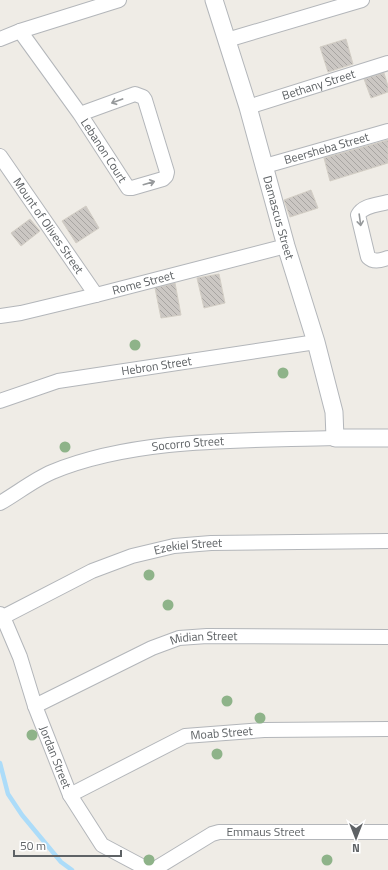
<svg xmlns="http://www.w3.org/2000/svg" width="388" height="870" viewBox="0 0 388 870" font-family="'Titillium Web',sans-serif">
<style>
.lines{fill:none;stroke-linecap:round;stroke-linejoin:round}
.stream{stroke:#acdcf9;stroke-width:4.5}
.building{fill:url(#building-back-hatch);stroke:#d3cec5}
.minor-casing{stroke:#b3b6ba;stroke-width:16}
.tertiary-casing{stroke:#b3b6ba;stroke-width:19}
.minor{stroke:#fff;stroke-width:14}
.tertiary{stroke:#fff;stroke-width:17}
.tree{fill:#8eb389}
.oneway{stroke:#96999b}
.labels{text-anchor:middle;stroke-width:3.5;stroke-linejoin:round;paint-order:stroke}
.street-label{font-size:12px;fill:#5e6265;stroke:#fff}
</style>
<defs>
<pattern id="building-back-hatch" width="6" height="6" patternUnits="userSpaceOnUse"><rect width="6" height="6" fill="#cbc7c3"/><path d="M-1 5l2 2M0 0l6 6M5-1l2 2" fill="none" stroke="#a8a5a2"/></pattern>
</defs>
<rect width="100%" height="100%" fill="#efece6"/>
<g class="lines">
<!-- stream -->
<path class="stream" d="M0 763 8 794 22 815 61 862 72 870"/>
</g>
<!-- building -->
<path class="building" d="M346 39 353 64 328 72 320 47Z
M384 73 388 86V92L371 98 364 79Z
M388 140V163L330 181 324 158Z
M311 190 318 208 290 217 284 200Z
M86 206 99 228 76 243 62 221Z
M30 219 40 231 21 246 11 233Z
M219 274 225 303 204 308 197 278Z
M175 283 181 315 161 318 155 288Z"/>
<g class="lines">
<defs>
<g id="minor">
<path id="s1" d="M20 31 80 114 128 188H132L163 179 166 176 167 172 145 100 143 97 135 94 80 114"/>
<path d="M0 39 20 31 119 0"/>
<path d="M227 40 362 0"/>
<path id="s2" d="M248 107 388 63"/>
<path id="s3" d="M0 156 96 295"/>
<path id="s4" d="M265 166 388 131"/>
<path d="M388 202C378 205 363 205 358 215L368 257C374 263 381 260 388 258"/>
<path id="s5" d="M0 316 21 313 96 295 286 246"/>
<path id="s6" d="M0 401 58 381 316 342"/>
<path id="s7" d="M0 503C16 494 35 479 52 472 137 437 244 441 335 438"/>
<path id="s8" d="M0 614 3 617 20 657 35 706 70 795 102 845 149 870"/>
<path id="s9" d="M3 617 92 571 132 556 174 546 211 543 388 541"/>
<path id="s10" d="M35 706 152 648 179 638 207 636 388 637"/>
<path id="s11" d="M70 795 185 736 264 730 388 729"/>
<path id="s12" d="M153 870 212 834 219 832H388"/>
</g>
<g id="tertiary">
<path id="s13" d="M214 0 248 107 286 246 316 342 334 412 335 438H388"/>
</g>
</defs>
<!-- minor casing -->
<use href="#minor" class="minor-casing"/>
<!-- tertiary casing -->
<use href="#tertiary" class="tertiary-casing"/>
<!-- minor -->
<use href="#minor" class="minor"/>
<!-- tertiary -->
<use href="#tertiary" class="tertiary"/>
</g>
<!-- trees -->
<g class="tree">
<circle cx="135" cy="345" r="5.5"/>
<circle cx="283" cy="373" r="5.5"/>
<circle cx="65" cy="447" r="5.5"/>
<circle cx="149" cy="575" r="5.5"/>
<circle cx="168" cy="605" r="5.5"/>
<circle cx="227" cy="701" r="5.5"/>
<circle cx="260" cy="718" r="5.5"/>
<circle cx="32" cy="735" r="5.5"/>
<circle cx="217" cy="754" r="5.5"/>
<circle cx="149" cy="860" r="5.5"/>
<circle cx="327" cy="860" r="5.5"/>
</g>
<!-- one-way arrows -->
<defs><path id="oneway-shaft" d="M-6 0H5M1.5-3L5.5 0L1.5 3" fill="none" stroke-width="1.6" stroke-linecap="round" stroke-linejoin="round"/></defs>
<g class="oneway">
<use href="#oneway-shaft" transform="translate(117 101) rotate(160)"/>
<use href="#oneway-shaft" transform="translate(149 183) rotate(-16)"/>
<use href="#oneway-shaft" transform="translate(360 220) rotate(82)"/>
</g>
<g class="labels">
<!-- street labels -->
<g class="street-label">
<text dy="4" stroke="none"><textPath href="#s2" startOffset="74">Bethany Street</textPath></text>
<text dy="4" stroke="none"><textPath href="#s4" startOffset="64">Beersheba Street</textPath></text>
<text dy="4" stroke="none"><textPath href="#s1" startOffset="146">Lebanon Court</textPath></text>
<text dy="4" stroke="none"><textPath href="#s13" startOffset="227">Damascus Street</textPath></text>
<text dy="4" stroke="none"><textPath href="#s3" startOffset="85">Mount of Olives Street</textPath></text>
<text dy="4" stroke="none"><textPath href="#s5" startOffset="147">Rome Street</textPath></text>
<text dy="4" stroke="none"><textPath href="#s6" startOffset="161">Hebron Street</textPath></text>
<text dy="4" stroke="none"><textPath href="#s7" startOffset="200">Socorro Street</textPath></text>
<text dy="4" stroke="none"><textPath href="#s9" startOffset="200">Ezekiel Street</textPath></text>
<text dy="4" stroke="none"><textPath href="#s10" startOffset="184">Midian Street</textPath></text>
<text dy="4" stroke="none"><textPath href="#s11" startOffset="166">Moab Street</textPath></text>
<text dy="4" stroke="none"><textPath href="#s8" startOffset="154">Jordan Street</textPath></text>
<text dy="4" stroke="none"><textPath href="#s12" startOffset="123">Emmaus Street</textPath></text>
</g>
</g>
<!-- north arrow -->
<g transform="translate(356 838) rotate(180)" stroke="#ffffff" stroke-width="3" paint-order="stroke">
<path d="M0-3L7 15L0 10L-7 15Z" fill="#5e6265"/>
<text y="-6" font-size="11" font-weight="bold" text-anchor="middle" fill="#5e6265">N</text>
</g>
<!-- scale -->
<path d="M14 850v6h107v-6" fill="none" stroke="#5e6265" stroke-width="2"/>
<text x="20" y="850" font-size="12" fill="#5e6265" stroke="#ffffff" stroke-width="3" paint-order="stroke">50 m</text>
</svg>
